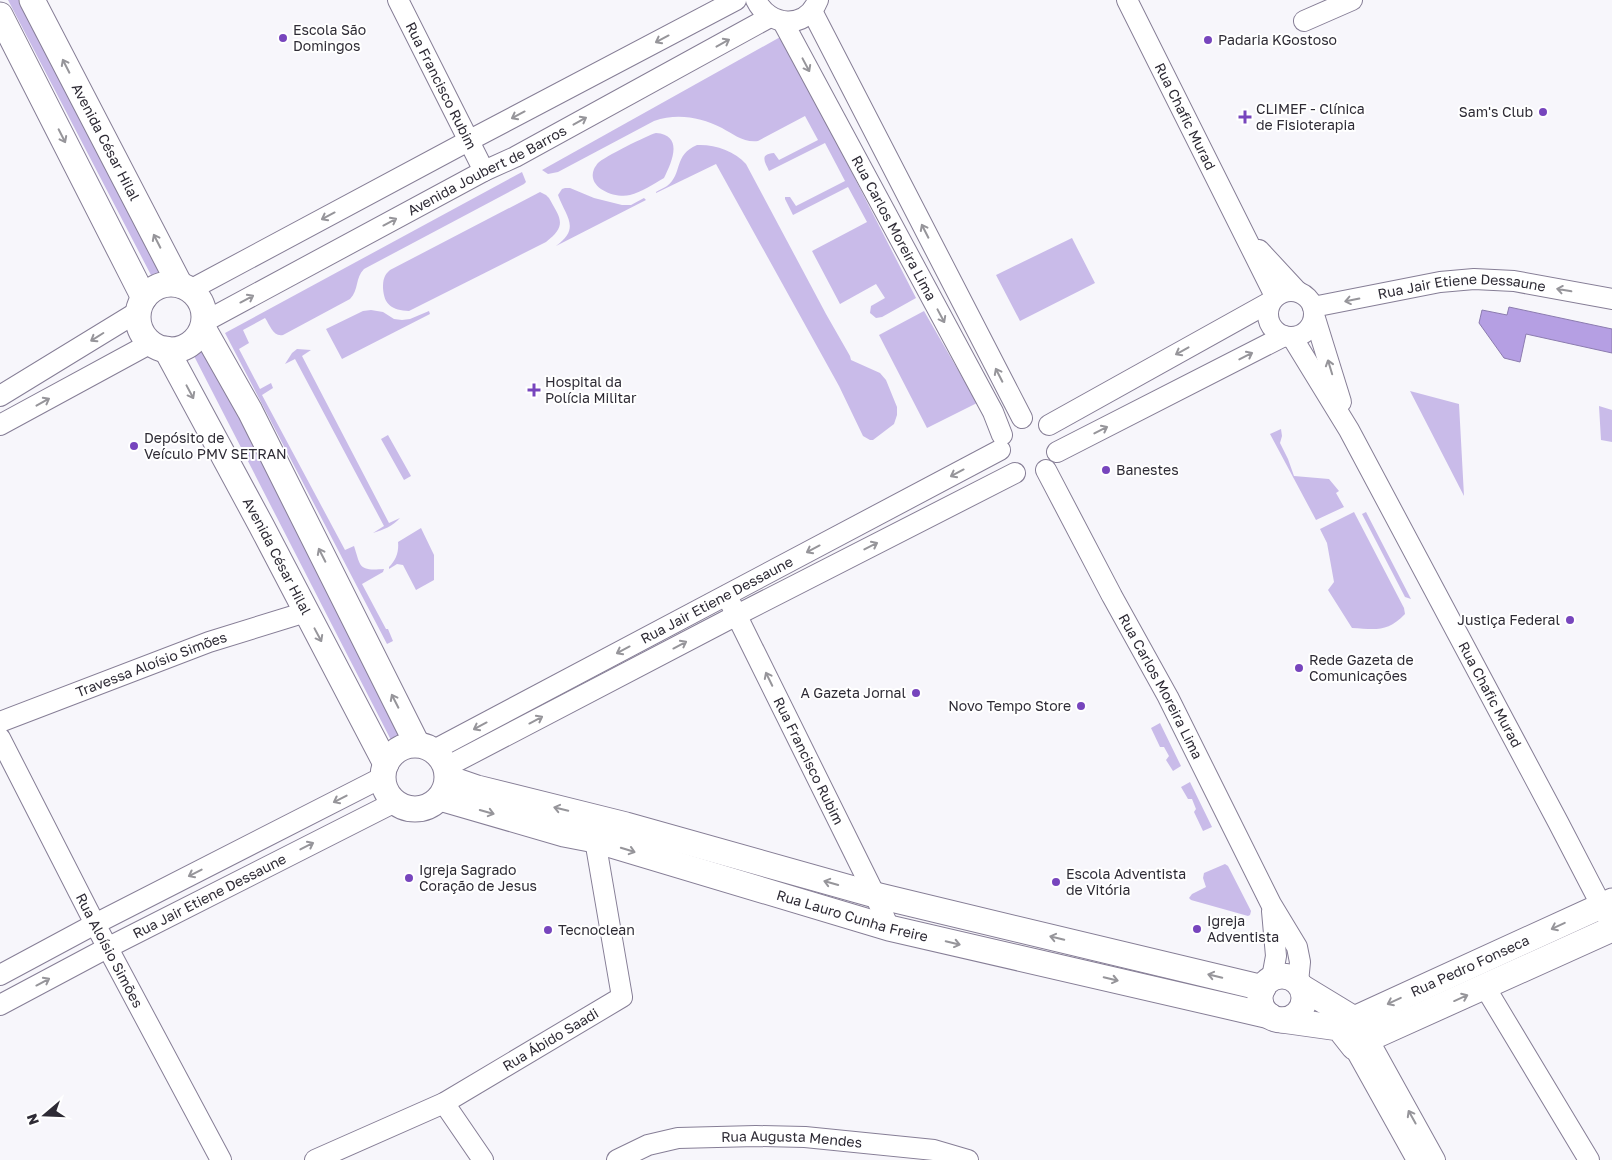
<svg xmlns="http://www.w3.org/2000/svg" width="1612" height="1160" viewBox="0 0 1612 1160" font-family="'Golos Text',sans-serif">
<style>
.green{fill:#c9bbe9}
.water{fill:#b59fe3;stroke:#8c7caf}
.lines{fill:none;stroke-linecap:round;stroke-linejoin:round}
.minor-casing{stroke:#867e96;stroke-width:22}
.tertiary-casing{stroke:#867e96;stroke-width:27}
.minor{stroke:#fff;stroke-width:20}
.tertiary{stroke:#fff;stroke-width:25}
.oneway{stroke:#96959a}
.poi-dot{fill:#7745bd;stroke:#fff;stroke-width:2}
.labels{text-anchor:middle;stroke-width:4;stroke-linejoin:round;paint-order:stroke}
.poi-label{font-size:14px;fill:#2e2b35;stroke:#fff;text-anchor:start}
.street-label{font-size:14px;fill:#2e2b35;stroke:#fff}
</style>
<rect width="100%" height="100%" fill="#f7f6fb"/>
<!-- green -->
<path class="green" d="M8 0H25L166 270 152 277Z
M782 36 916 298 882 317 876 318 870 313 871 306 885 298 876 284 840 304 812 251 867 222 848 187 793 215 785 199V197H790L796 206 845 181 825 143 769 171C765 162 759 154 774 153L779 160 818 140 805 116 758 141C744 143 733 134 722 128 700 117 677 113 654 121L558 172 548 174 542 170Z
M656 133C684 135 672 162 664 178 654 184 641 192 630 195 616 199 586 188 594 169 595 167 597 164 598 163 604 157 648 135 656 133Z
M697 145C714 144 735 151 746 164L826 314 850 356 851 360 880 373 886 380 897 407V415L894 424 873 440H870L863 436 839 386 716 164 656 193V192C659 190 664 188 667 186 683 174 673 155 697 145Z
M522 172 526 182 524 184 364 269C355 278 359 290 350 299L283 335C273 337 270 325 265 318L243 330 249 343 239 349 260 389 271 383 273 388 262 395 345 550 354 546C361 567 358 571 384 569L383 572 362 584 386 629H388L393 641 387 644 225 333Z
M565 188H570L594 198 622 205H631L644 198 646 200 556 246C581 228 566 217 558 195L562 189Z
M540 192 546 195 549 198C560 218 568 225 546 242L409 311C392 310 384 305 383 288 383 280 384 275 390 270Z
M1072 238 1095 283 1020 321 996 275Z
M371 310 383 312 394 319 402 320 410 319 429 311 430 314 342 359 326 329 363 311Z
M924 311 977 403 927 428 879 335Z
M206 347 405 735 392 742 193 354Z
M297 349 311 350 302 356 389 523 400 518C393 526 383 530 373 533L384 526 295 359 285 364 292 353Z
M1410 391 1459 404 1464 496Z
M1599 406 1612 410V442L1601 440Z
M1281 429 1282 436 1280 443 1288 459 1294 476 1329 479 1339 491 1336 493 1344 507 1316 520 1270 434Z
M388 435 411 476 404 480 381 439Z
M1354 512 1404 608 1405 614C1387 633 1375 629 1352 628L1328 590 1334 582 1327 543 1320 529Z
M1366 512 1411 599 1405 597 1362 514Z
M421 528 434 555V580L416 590 403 565 397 564 389 569V567C396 560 399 552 398 542Z
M1160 723 1181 766 1173 771 1166 760 1169 756 1164 747H1160L1151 728Z
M1190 782 1212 827 1203 831 1194 812 1196 809 1192 799H1188L1181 787Z
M1225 864 1228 866 1251 911 1250 915 1248 916 1191 900 1189 898 1192 894 1206 887 1203 878 1204 873Z"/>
<!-- water -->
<path class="water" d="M1509 307 1612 329V353L1526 334 1520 362 1504 358 1479 323 1482 310 1507 315Z"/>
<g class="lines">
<defs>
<g id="minor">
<path id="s1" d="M398 0 484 171"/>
<path d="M756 0C769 27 806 30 818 0"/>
<path id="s2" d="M1127 0 1275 296"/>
<path d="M812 11 1022 418"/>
<path d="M1304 21 1352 0"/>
<path id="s3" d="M783 22 993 412 1002 435"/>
<path d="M1259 250 1297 291"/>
<path d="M190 290 470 140 736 0"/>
<circle cx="1291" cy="314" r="23"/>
<path id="s4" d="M1313 307 1440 282 1474 279 1514 281 1612 299"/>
<path d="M1314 315 1341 402"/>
<path id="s5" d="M204 322 484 171 515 157 770 17"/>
<path id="s6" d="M1292 337 1349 430 1558 822 1612 926"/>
<path d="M0 396 139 311"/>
<path d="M0 425 151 343"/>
<path d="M1049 425 1270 302"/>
<path d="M1057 452 1284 336"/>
<path id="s7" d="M1046 470 1112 596 1168 697 1271 904 1297 947 1300 962 1298 982"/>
<path id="s8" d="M731 604 875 895 889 928"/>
<path id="s9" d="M0 722 209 642 306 612"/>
<path id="s10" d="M0 738 95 924 221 1160"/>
<path id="s11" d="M434 750 1000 450"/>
<path d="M446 767 737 615 1015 473"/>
<path d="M1272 911 1276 956 1272 978"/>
<path d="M0 975 95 924 383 777"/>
<path d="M1485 987 1589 1160"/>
<path id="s12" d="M0 1005 107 948 395 802"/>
<path d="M1368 1039 1435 1160"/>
<path d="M1354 1047 1417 1160"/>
<path d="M444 1103 483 1160"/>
<path id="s13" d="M315 1160 444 1103 622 997 595 840V828"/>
<path id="s14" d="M617 1160 648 1145 678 1138 756 1136 805 1137 934 1150 968 1160"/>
</g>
<g id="tertiary">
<path id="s15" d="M32 0 180 285"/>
<path d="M0 15 144 298"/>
<circle cx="171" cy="317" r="33"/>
<path d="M203 328 250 411 417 744"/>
<path id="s16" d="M166 349 261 525 386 764"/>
<circle cx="415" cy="777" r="32"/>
<path d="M448 778 477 788 626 825 875 895 1263 988"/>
<path id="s17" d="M440 798 564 834 595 840 889 928 1270 1016"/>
<circle cx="1282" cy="998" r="22"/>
<path d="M1303 988 1354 1019 1361 1029"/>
<path d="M1282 1020 1339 1028 1354 1047 1368 1039 1612 929"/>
<path id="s18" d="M1339 1028 1354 1019 1612 901"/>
</g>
</defs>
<!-- minor casing -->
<use href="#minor" class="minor-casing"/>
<!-- tertiary casing -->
<use href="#tertiary" class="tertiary-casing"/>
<!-- minor -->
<use href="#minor" class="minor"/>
<!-- tertiary -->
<use href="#tertiary" class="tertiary"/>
</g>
<!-- one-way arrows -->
<defs><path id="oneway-shaft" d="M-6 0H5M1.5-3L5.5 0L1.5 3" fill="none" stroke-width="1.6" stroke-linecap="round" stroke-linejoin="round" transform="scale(1.25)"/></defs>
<g class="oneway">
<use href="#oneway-shaft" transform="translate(662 39) rotate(152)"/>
<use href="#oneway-shaft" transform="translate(723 43) rotate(-29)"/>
<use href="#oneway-shaft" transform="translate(806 65) rotate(62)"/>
<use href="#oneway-shaft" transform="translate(66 66) rotate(-117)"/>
<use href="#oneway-shaft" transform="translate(518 115) rotate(152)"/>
<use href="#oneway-shaft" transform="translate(580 121) rotate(-29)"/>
<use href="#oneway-shaft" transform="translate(62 136) rotate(63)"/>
<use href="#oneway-shaft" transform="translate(328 216) rotate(152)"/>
<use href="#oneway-shaft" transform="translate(390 222) rotate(-28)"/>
<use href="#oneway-shaft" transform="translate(925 231) rotate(-117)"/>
<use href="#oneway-shaft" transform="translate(157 241) rotate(-117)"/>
<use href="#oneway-shaft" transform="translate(1564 290) rotate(-170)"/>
<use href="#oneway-shaft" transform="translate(247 299) rotate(-28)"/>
<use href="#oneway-shaft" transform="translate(1352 300) rotate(169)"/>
<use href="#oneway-shaft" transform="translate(941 316) rotate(62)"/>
<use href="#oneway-shaft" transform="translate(97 337) rotate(148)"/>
<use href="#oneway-shaft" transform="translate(1182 351) rotate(151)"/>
<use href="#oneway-shaft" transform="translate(1246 356) rotate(-27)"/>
<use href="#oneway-shaft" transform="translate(1330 367) rotate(-107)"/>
<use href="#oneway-shaft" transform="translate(999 375) rotate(-117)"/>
<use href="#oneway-shaft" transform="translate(190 392) rotate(62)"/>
<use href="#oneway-shaft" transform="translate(43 402) rotate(-29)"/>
<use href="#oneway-shaft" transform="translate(1101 430) rotate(-27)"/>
<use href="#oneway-shaft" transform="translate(957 473) rotate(152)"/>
<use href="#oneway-shaft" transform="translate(871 546) rotate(-27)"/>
<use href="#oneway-shaft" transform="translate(813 549) rotate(152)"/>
<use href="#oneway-shaft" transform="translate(322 555) rotate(-117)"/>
<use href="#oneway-shaft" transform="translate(318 635) rotate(62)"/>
<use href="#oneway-shaft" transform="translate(680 645) rotate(-28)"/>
<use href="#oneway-shaft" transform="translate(623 650) rotate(152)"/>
<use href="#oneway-shaft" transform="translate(769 679) rotate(-116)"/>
<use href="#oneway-shaft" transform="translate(395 701) rotate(-117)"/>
<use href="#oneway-shaft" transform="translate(536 720) rotate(-28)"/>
<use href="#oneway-shaft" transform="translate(480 726) rotate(152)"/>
<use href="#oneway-shaft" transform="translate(340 799) rotate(153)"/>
<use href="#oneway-shaft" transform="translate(561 809) rotate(-166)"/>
<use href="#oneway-shaft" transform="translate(487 812) rotate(16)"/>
<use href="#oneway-shaft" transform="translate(307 846) rotate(-27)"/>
<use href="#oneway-shaft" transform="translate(628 850) rotate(17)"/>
<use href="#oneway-shaft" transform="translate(195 873) rotate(153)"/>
<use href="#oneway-shaft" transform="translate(831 883) rotate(-164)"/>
<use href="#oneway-shaft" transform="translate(1558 926) rotate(155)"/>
<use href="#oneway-shaft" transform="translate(1057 938) rotate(-166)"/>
<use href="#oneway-shaft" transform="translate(953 943) rotate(13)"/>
<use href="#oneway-shaft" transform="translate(1215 976) rotate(-166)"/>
<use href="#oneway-shaft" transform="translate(1111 979) rotate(13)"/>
<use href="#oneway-shaft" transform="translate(43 982) rotate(-28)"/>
<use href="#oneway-shaft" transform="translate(1461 998) rotate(-24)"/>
<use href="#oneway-shaft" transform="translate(1394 1001) rotate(155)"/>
<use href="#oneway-shaft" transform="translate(1412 1117) rotate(-119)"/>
</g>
<!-- markers -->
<g class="poi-dot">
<circle cx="283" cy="38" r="5"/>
<circle cx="1208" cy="40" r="5"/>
<circle cx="1543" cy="112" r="5"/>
<path d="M1242.5 109.5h5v5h5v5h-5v5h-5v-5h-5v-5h5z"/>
<path d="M531.5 382.5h5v5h5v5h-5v5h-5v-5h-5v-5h5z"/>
<circle cx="134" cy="446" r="5"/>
<circle cx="1106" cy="470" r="5"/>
<circle cx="1570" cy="620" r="5"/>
<circle cx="1299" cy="668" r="5"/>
<circle cx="916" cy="693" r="5"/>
<circle cx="1081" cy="706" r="5"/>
<circle cx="409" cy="878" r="5"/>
<circle cx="1056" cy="882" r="5"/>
<circle cx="1197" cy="929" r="5"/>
<circle cx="548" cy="930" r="5"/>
</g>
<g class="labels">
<!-- poi labels -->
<g class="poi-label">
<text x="293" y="35">Escola São<tspan x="293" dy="16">Domingos</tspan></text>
<text x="1218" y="45">Padaria KGostoso</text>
<text x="1256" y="114">CLIMEF - Clínica<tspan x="1256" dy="16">de Fisioterapia</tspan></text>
<text x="1533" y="117" text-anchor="end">Sam's Club</text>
<text x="545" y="387">Hospital da<tspan x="545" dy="16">Polícia Militar</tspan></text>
<text x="144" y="443">Depósito de<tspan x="144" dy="16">Veículo PMV SETRAN</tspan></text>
<text x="1116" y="475">Banestes</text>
<text x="1560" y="625" text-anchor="end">Justiça Federal</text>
<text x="1309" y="665">Rede Gazeta de<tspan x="1309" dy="16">Comunicações</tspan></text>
<text x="906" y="698" text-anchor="end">A Gazeta Jornal</text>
<text x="1071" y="711" text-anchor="end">Novo Tempo Store</text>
<text x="419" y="875">Igreja Sagrado<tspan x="419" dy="16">Coração de Jesus</tspan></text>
<text x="1066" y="879">Escola Adventista<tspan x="1066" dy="16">de Vitória</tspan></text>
<text x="1207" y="926">Igreja<tspan x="1207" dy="16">Adventista</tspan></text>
<text x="558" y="935">Tecnoclean</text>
</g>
<!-- street labels -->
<g class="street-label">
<text dy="5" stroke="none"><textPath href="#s1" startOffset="96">Rua Francisco Rubim</textPath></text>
<text dy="5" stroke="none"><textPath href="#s2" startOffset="130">Rua Chafic Murad</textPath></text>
<text dy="5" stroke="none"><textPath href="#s15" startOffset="160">Avenida César Hilal</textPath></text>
<text dy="5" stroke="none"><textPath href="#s5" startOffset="321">Avenida Joubert de Barros</textPath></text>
<text dy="5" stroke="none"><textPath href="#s3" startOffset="234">Rua Carlos Moreira Lima</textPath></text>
<text dy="5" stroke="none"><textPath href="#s4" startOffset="151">Rua Jair Etiene Dessaune</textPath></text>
<text dy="5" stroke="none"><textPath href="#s16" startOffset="235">Avenida César Hilal</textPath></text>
<text dy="5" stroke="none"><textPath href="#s11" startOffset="320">Rua Jair Etiene Dessaune</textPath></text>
<text dy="5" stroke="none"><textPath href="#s9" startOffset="162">Travessa Aloísio Simões</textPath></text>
<text dy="5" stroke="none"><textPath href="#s7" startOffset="245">Rua Carlos Moreira Lima</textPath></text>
<text dy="5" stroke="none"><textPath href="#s6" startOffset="409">Rua Chafic Murad</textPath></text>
<text dy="5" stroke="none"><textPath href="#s8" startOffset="175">Rua Francisco Rubim</textPath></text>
<text dy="5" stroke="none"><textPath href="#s12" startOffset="236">Rua Jair Etiene Dessaune</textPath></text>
<text dy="5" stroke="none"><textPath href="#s17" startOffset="429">Rua Lauro Cunha Freire</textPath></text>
<text dy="5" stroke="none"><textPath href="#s10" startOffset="239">Rua Aloísio Simões</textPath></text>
<text dy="5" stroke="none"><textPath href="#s18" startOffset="145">Rua Pedro Fonseca</textPath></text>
<text dy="5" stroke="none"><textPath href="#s13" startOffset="265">Rua Ábido Saadi</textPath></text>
<text dy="5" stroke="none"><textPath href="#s14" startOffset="179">Rua Augusta Mendes</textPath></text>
</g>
</g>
<!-- north arrow -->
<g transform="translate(45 1115) rotate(251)" stroke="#ffffff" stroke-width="4" paint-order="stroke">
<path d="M0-4L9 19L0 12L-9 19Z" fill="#2e2b35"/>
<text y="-8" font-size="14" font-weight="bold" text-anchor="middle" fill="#2e2b35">N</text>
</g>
</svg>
